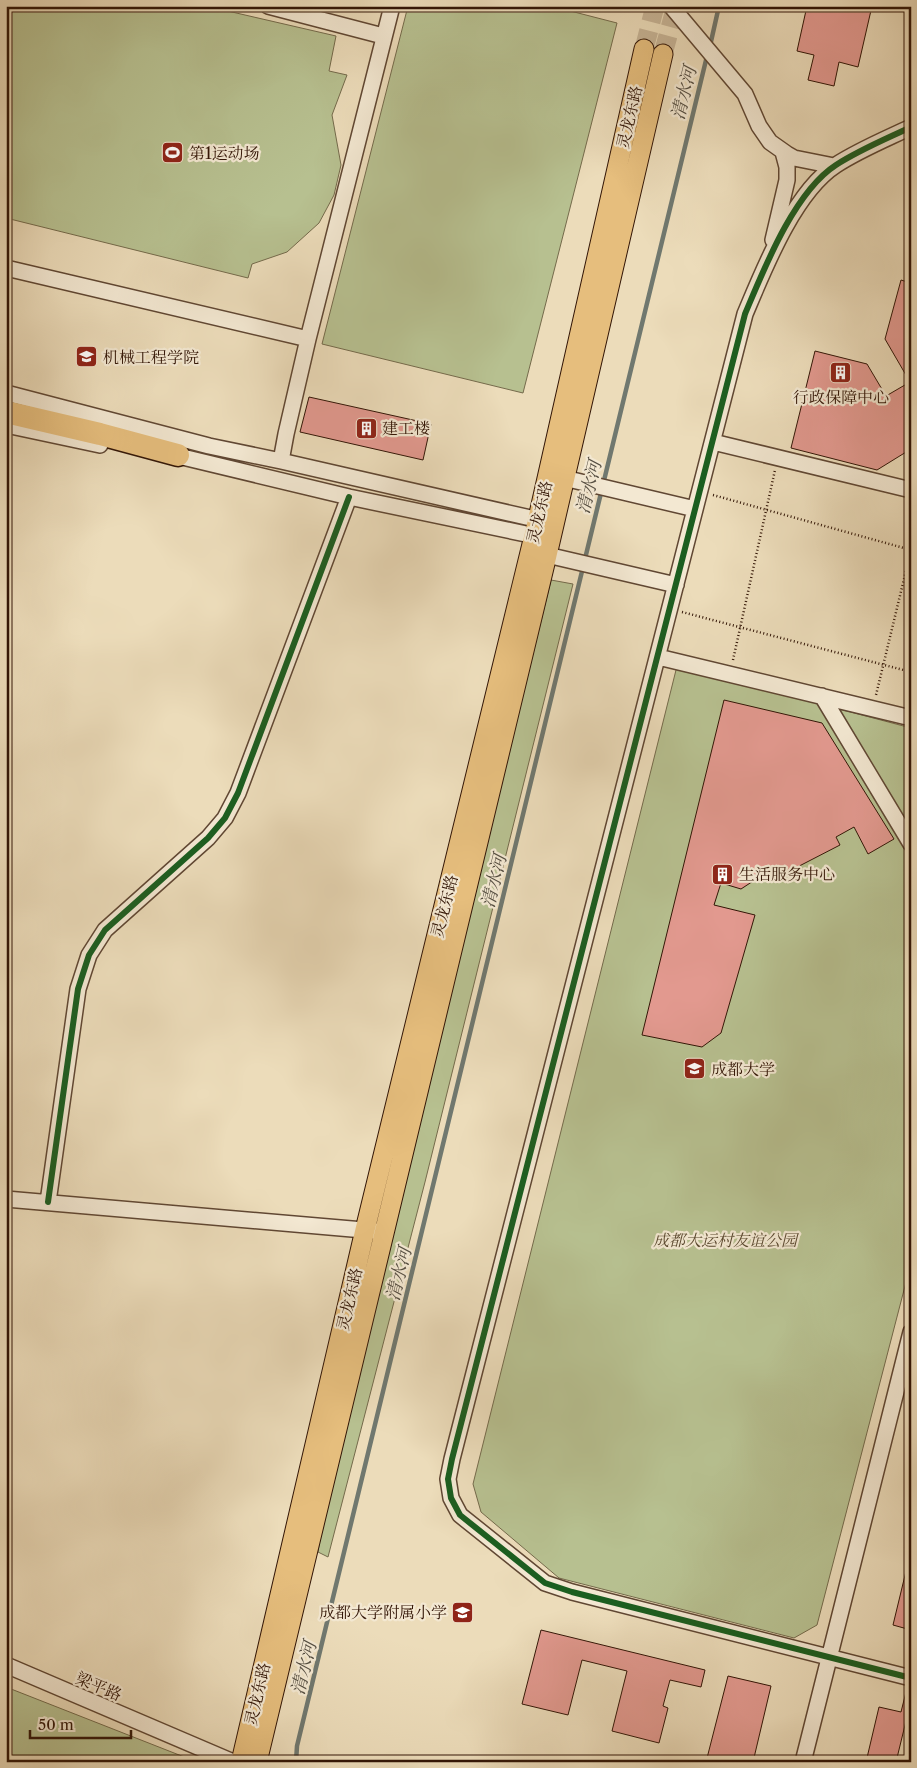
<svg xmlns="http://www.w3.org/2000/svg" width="917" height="1768" viewBox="0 0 917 1768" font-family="'Libre Caslon Text','Noto Serif SC',serif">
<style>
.green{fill:#b7c090;stroke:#746a4b}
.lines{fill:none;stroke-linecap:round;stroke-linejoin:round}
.stream{stroke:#70786f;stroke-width:4.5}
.building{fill:#e2998f;stroke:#321506}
.major-tunnel{stroke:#c7b496;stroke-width:19;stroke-dasharray:19 9;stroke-linecap:butt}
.minor-casing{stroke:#604733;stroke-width:18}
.major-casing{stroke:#321506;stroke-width:21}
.highway-casing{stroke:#321506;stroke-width:25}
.path{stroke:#321506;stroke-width:2.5;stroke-dasharray:1 2.5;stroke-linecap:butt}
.minor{stroke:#f3e8d2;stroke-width:15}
.major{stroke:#e6be7d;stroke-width:19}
.highway{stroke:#e6be7d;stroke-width:22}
.cycleway-casing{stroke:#f3e8d2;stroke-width:9}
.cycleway{stroke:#1b5e20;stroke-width:6}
.labels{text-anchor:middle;stroke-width:4.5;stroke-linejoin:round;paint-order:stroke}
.street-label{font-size:16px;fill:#321506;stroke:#f3e8d2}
.poi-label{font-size:16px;fill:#321506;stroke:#f3e8d2;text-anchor:start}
.park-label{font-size:16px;font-style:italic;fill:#5a482f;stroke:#f3e8d2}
.water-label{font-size:18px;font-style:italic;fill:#564f43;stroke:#f3e8d2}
</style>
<rect width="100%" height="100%" fill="#ecdcba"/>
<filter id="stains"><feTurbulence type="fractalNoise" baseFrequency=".004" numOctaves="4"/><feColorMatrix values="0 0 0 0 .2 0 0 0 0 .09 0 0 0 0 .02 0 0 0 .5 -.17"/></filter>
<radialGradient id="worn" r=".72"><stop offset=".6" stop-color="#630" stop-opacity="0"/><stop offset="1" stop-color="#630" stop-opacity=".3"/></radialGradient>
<!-- green -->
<path class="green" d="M24 6H206L336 36 329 71 347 75 332 115 341 165 334 195 319 223 287 252 252 264 248 278 6 218V14Z
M408 6H551L617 23 523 393 322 344Z
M551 580 573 584 425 1182 328 1557 318 1552 326 1500Z
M677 666 911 728V1263L817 1625 794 1638 559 1578 481 1512 473 1484Z
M6 1687 197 1762H6Z"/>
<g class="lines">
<!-- stream -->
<path class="stream" d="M710 46 719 6
M296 1762 297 1746 707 56"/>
</g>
<!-- building -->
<path class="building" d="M807 6H872L858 67 839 62 834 86 808 80 814 55 797 51Z
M901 280 911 283V449L877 470 791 448 815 351 867 364 886 396 910 382 885 339Z
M309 397 431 424 423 460 300 432Z
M724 700 822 723 894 839 868 854 854 827 836 837 840 845 776 878 770 870 741 889 721 883 714 905 755 915 721 1033 702 1047 642 1035Z
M907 1567 911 1568V1630L893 1625Z
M541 1630 705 1670 701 1687 670 1680 663 1706 668 1708 659 1743 612 1731 627 1671 582 1660 568 1715 522 1704Z
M728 1676 771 1686 753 1762H706Z
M907 1688 911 1689V1722L906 1721 896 1762H866L879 1707 901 1712Z"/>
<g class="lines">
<!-- major-tunnel -->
<path class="major-tunnel" d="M644 49 655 6
M663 54 676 6"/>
<defs>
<path id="minor" d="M268 6 383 36
M671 6 745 94 759 126 770 142 787 154 794 158 834 166
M911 127C886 139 859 150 836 165 794 192 764 269 745 314L452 1459 448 1479 451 1498 460 1515 545 1583 572 1592 911 1678
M773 240 787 180V167L783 152
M6 268 308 339
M6 393 209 446 281 461 548 522
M6 425 100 445
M713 442 911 490
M170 454 349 497 545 538
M281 461 286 434 308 339 392 6
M564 478 695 509
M547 555 676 585
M658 657 911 718
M822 696 911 844
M6 1199 375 1231
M48 1202 78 989 89 955 105 930 208 838 225 818 238 793 349 497
M6 1665 233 1762
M803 1762 911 1332"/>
<path id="major" d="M241 1762 365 1230 534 536 644 49
M257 1762 547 555 663 54"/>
<path id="highway" d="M6 412 100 434 178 455"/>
</defs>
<!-- minor casing -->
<use href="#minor" class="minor-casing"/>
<!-- major casing -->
<use href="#major" class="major-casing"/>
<!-- highway casing -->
<use href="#highway" class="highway-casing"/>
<!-- path -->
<path class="path" d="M713 495 911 550 876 695
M682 612 911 672
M733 660 775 470"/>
<!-- minor -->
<use href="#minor" class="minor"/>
<!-- major -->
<use href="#major" class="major"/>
<!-- highway -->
<use href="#highway" class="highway"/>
<defs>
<path id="cycleway" d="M911 127C886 139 859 150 836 165 794 192 764 269 745 314L452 1459 448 1479 451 1498 460 1515 545 1583 572 1592 911 1678
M48 1202 78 989 89 955 105 930 208 838 225 818 238 793 349 497"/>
</defs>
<!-- cycleway casing -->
<use href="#cycleway" class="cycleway-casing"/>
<!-- cycleway -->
<use href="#cycleway" class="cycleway"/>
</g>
<!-- icons -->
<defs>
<symbol id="stadium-square" viewBox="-11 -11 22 22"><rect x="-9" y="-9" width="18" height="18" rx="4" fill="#8f2418" stroke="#f3e8d2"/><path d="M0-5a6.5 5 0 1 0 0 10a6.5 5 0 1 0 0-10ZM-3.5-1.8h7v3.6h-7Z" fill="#fff"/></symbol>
<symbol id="university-square" viewBox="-11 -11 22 22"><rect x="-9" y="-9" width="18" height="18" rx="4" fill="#8f2418" stroke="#f3e8d2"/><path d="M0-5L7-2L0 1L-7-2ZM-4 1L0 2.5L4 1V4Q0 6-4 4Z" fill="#fff"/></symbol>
<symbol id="building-square" viewBox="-11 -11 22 22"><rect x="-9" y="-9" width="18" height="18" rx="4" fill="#8f2418" stroke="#f3e8d2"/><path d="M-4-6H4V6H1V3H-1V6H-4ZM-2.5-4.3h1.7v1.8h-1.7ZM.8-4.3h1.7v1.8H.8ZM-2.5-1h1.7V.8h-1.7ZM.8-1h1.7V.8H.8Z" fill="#fff"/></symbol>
<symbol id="school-square" viewBox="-11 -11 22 22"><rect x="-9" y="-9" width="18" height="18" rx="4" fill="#8f2418" stroke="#f3e8d2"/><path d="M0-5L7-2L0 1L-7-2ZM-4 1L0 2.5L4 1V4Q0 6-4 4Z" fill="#fff"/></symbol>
</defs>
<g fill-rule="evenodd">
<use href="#stadium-square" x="160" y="140" width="25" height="25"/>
<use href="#university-square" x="74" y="344" width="25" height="25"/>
<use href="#building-square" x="828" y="360" width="25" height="25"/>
<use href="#building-square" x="354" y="416" width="25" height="25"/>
<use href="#building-square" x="710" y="862" width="25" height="25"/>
<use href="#university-square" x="682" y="1056" width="25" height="25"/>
<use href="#school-square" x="450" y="1600" width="25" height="25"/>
</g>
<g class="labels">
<!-- street labels -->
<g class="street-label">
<text transform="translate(629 117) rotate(-77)" y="6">灵龙东路</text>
<text transform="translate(539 512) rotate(-77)" y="6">灵龙东路</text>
<text transform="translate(444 906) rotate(-76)" y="6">灵龙东路</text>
<text transform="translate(349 1299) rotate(-77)" y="6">灵龙东路</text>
<text transform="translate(99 1686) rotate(23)" y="6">梁平路</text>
<text transform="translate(257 1694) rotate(-77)" y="6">灵龙东路</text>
</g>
<!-- poi labels -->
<g class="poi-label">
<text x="189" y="159">第1运动场</text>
<text x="103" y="363">机械工程学院</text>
<text x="841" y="403" text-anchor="middle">行政保障中心</text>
<text x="382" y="434">建工楼</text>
<text x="739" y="880">生活服务中心</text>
<text x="711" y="1075">成都大学</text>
<text x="447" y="1618" text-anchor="end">成都大学附属小学</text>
</g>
<!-- park labels -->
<g class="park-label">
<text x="725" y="1246">成都大运村友谊公园</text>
</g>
<!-- water labels -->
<g class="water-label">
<text transform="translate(684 93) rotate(-76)" y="6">清水河</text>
<text transform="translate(589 487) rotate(-76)" y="6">清水河</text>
<text transform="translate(494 881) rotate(-76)" y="6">清水河</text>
<text transform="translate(399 1274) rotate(-76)" y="6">清水河</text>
<text transform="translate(304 1668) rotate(-76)" y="6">清水河</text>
</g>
</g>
<!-- margin -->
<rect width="917" height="1768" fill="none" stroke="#ecdcba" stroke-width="25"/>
<rect x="8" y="8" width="902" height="1753" fill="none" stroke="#321506" stroke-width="2.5"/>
<rect x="12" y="12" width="892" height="1743" fill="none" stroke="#321506"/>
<!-- scale -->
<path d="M30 1730v8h101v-8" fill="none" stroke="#321506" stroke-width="2.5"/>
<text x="38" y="1730" font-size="15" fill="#321506" stroke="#f3e8d2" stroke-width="4" paint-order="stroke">50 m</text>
<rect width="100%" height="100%" filter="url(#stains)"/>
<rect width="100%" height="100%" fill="url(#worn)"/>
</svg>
